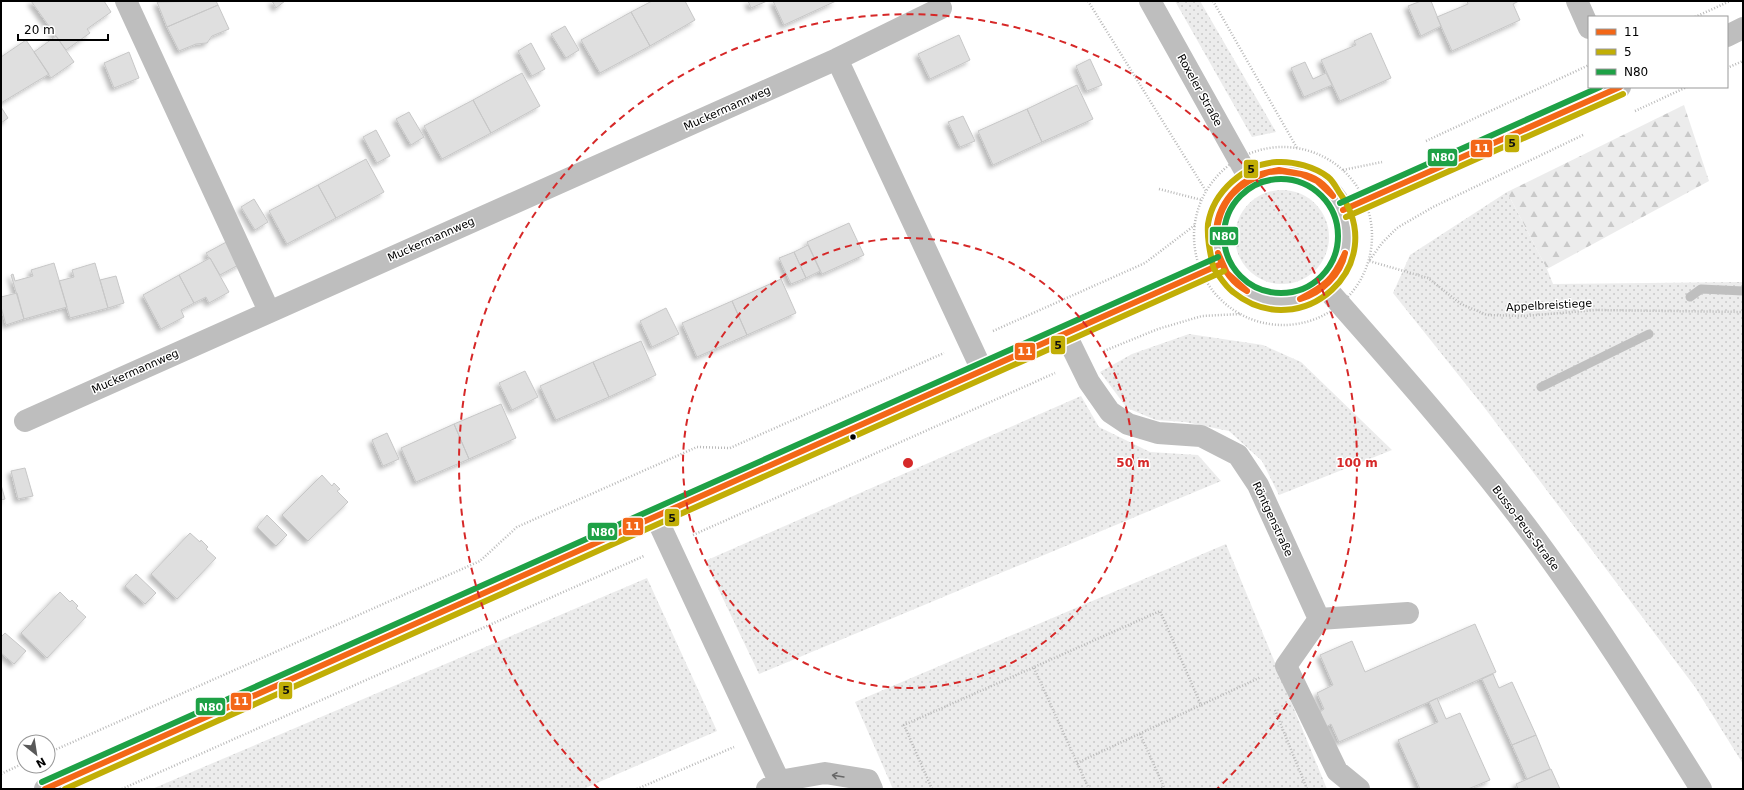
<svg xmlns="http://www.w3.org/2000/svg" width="1744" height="790" viewBox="0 0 1744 790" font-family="'DejaVu Sans',sans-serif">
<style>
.grass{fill:url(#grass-dots)}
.forest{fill:url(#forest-firs)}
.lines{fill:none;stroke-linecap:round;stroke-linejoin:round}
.stream{stroke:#bfbfbf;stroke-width:9}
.building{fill:#dfdfdf;stroke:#c7c7c7;filter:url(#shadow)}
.path{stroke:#b9b9b9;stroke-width:2.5;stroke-dasharray:1 2;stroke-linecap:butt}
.minor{stroke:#bebebe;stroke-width:22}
.major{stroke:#bebebe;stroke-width:22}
.bus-1-casing{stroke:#fff;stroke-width:9}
.bus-2-casing{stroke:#fff;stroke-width:9}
.bus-3-casing{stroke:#fff;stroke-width:9}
.bus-1{stroke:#f36717;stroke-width:6}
.bus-2{stroke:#c1ae06;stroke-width:6}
.bus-3{stroke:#1ea146;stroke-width:6}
.oneway{stroke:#686868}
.ring{fill:none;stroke:#d62828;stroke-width:2;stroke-dasharray:7 5}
.bus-dot{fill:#000;stroke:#fff;stroke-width:1.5}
.labels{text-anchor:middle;stroke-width:3;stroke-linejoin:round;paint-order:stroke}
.street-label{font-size:11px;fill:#000;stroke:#fff}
.centre{fill:#d62828;stroke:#fff;stroke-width:2}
.ring-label{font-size:12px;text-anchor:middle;font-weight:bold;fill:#d62828;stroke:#fff;stroke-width:3;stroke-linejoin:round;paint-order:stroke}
.line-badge{stroke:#fff;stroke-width:1.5}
.badge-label{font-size:11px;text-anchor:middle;font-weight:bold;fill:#fff}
.pale-badge-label{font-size:11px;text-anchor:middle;font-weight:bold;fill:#111}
</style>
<defs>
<pattern id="grass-dots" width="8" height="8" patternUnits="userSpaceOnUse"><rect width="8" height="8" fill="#ececec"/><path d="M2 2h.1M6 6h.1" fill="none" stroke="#c9c9c9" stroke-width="1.8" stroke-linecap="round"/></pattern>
<pattern id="forest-firs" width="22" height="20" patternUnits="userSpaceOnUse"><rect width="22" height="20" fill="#ececec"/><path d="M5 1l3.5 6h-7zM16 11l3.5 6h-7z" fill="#c9c9c9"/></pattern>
<filter id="shadow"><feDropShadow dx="-3.5" dy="3.5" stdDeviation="2" flood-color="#0004"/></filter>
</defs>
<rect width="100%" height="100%" fill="#fff"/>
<!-- grass -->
<path class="grass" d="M1175 1H1200L1276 132 1252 137Z
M1235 237a47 47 0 1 1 94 0a47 47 0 1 1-94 0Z
M1507 192 1547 269 1553 284 1743 282V764L1695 687 1484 407 1393 293 1410 255Z
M1189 334 1263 345 1301 362 1392 450 1279 495 1262 461 1229 431 1185 422 1156 420 1127 408 1100 372 1132 354Z
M1081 396 1099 427 1150 452 1198 455 1221 481 759 674 705 561Z
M1226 544 1327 789H893L855 702Z
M647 578 717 731 583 789H152Z"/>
<!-- forest -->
<path class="forest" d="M1684 105 1709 181 1547 269 1507 192Z"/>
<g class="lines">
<!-- stream -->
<path class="stream" d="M1690 297 1701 289 1743 291
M1541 387 1649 334"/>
</g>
<!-- building -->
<path class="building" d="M31 1H104L111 12 87 29 90 33 66 50Z
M216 1 218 5 167 27 157 2Z
M272 1H285L276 8Z
M652 1H685L695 20 650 46 631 12Z
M748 1H767L751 8Z
M773 1H836L784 25Z
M1421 1H1431L1441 26 1421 36 1408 6Z
M1467 1H1519L1513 4 1520 20 1452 51 1437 17 1468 4Z
M218 5 229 29 212 36 207 43 196 44 179 51 167 27Z
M631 12 650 46 600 73 581 40Z
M565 26 579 50 566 58 551 34Z
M1371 33 1391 78 1340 101 1321 60 1356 45 1354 41Z
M959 35 970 60 930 79 918 54Z
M56 36 74 62 51 78 34 52Z
M26 40 49 74 1 103V57Z
M531 43 545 69 532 76 518 51Z
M129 52 139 78 114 88 104 63Z
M1090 59 1102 85 1087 91 1076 66Z
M1305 62 1313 79 1326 73 1332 85 1304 97 1291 68Z
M522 73 540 106 491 133 473 100Z
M1077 85 1093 119 1042 142 1027 109Z
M473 100 491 133 442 159 424 126Z
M1 107 8 118 1 123Z
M1027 109 1042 142 993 165 978 131Z
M409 112 424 137 411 145 396 119Z
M963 116 975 141 960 147 948 122Z
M376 130 390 156 377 163 363 137Z
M366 159 384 192 336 218 318 185Z
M318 185 336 218 287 244 269 211Z
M254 199 268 222 255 230 241 207Z
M849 223 864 255 822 274 807 242Z
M230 240 242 263 220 275 210 258H209L206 253Z
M808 245 820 271 806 278 794 252Z
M794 252 806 278 791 284 779 258Z
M210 258 229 292 209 303 206 297 194 303 179 275Z
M54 263 67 307 24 319 11 275 13 274 15 281 33 276 31 270Z
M95 263 108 308 70 318 59 281 74 277 72 270Z
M179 275 194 303 181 310 184 317 161 329 143 295Z
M116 276 124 303 108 308 100 280Z
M781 279 796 313 747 335 732 301Z
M17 293 24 319 6 325 1 307V297Z
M732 301 747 335 697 357 682 323Z
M666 308 679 334 652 347 640 321Z
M641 341 656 375 609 397 593 362Z
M593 362 609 397 556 420 540 386Z
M525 371 538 397 512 410 499 383Z
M501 404 516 438 469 459 454 424Z
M454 424 469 459 416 482 401 448Z
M387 433 399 459 383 466 372 440Z
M25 468 33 496 18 499 11 471Z
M322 475 332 486 334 483 340 489 337 491 348 502 308 541 282 515Z
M1 485 5 499 1 500Z
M267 515 287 535 276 546 257 527Z
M190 533 200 542 201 540 208 547 206 549 216 558 177 599 151 574Z
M136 574 156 593 145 604 125 586Z
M60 592 70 602 72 600 78 606 76 608 86 617 47 658 21 633Z
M1475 624 1496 672 1339 742 1331 724 1326 727 1320 712 1324 709 1317 693 1333 685 1320 655 1352 641 1365 672Z
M5 633 26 651 14 664 1 653V637Z
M1493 674 1499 688 1512 682 1536 735 1512 745 1482 679Z
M1437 698 1446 719 1460 713 1490 780 1468 789H1420L1398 740 1438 722 1429 702Z
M1536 735 1550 769 1527 779 1512 745Z
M1551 769 1560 789H1518L1516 784Z"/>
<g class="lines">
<!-- path -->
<path class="path" d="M1088 1 1206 191
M1213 1 1297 148
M1695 17 1730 1
M1727 68 1743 61
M1635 111 1687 87
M1583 135 1433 207 1397 228 1382 243 1369 261 1428 278 1461 304 1487 315 1525 316 1596 310 1743 312
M1426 141 1589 65
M1194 236a89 89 0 1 1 178 0a89 89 0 1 1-178 0Z
M1343 170 1382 162
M1159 189 1202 200
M993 331 1145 263 1195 225
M1104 351 1158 329 1202 316 1240 314
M693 535 1055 373
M1034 668 1089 789
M1275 710 1307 789
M1140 734 1164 787 1160 789
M48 753 480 561 517 527 697 447 730 448 944 353
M1077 763 1201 705
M1 774 24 763
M122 789 644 556
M637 789 734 747
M932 789 904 725 1160 611 1201 705 1261 677"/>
<!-- minor -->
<path class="minor" d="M126 1 269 311
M1577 1 1589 28
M1727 36 1743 28
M837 59 941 8
M1343 210 1620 87
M1065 333 1089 382 1110 412 1128 424 1158 433 1201 436 1238 455 1258 485 1319 619 1286 666 1337 771 1359 789
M25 421 837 59 982 370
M656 517 779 781
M1319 619 1408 613
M767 789 779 781 825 773 868 780 872 789"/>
<!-- major -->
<path class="major" d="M1150 1 1249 178
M1216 236a66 66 0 1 1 132 0a66 66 0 1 1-132 0Z
M1325 287C1394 365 1463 443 1526 526 1589 610 1645 699 1701 789
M45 789 1221 264"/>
<defs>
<path id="bus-1" d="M1269 172 1279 170 1301 174
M1269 172 1281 171 1301 174
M1301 174C1316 177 1325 184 1333 196
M1301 174 1317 181 1333 196
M1343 210 1620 87
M1216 237C1215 205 1239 178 1269 172
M1216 237C1219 201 1237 183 1269 172
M1218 253 1227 273 1247 291
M1218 253C1223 270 1232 283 1247 291
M1300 299C1325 286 1333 280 1345 253
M1300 299C1321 293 1341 275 1345 253
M45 789 1221 264"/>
<path id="bus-2" d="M1346 217 1623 94
M1213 266C1210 252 1207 239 1208 224 1213 192 1244 164 1277 162 1294 161 1315 167 1328 177 1333 181 1336 187 1339 192 1393 265 1301 347 1233 292 1225 286 1220 277 1214 269
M65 789 1224 271"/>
<path id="bus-3" d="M1224 236a57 57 0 1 1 114 0a57 57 0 1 1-114 0Z
M1340 203 1600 87
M42 782 1218 257"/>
</defs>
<!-- bus-1 casing -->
<use href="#bus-1" class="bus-1-casing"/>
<!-- bus-2 casing -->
<use href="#bus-2" class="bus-2-casing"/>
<!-- bus-3 casing -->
<use href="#bus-3" class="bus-3-casing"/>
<!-- bus-1 -->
<use href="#bus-1" class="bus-1"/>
<!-- bus-2 -->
<use href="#bus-2" class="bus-2"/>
<!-- bus-3 -->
<use href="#bus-3" class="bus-3"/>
</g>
<!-- one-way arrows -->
<defs><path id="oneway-shaft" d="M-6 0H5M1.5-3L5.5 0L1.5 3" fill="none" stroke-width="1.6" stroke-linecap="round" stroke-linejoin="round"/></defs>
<use class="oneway" href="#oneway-shaft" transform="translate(838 776) rotate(-171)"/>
<!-- distance rings -->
<g class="ring">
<circle cx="908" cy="463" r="225"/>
<path d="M599 789A449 449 0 1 1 1217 789"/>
</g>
<!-- markers -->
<circle class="bus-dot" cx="853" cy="437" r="3.5"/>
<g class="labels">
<!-- street labels -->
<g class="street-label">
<text transform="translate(1200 90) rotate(61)" y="4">Roxeler Straße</text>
<text transform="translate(727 108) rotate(-24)" y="4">Muckermannweg</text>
<text transform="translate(431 239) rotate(-24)" y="4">Muckermannweg</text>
<text transform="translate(1549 305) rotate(-3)" y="4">Appelbreistiege</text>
<text transform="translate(135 371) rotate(-24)" y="4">Muckermannweg</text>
<text transform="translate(1273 519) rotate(65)" y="4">Röntgenstraße</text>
<text transform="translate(1526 528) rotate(53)" y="4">Busso-Peus-Straße</text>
</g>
</g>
<circle cx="908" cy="463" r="6" class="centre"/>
<g class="ring-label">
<text x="1133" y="467">50 m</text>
<text x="1357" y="467">100 m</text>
</g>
<g class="line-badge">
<rect x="1504" y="134" width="16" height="19" rx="4" fill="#c1ae06"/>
<rect x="1470" y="139" width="23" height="19" rx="4" fill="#f36717"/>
<rect x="1427" y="148" width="31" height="19" rx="4" fill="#1ea146"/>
<rect x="1243" y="159" width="16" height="20" rx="4" fill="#c1ae06"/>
<rect x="1209" y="226" width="30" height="20" rx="4" fill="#1ea146"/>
<rect x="1050" y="335" width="16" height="20" rx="4" fill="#c1ae06"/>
<rect x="1014" y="342" width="22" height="19" rx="4" fill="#f36717"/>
<rect x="664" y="508" width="16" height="19" rx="4" fill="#c1ae06"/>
<rect x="622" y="517" width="22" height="19" rx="4" fill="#f36717"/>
<rect x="587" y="522" width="31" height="19" rx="4" fill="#1ea146"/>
<rect x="278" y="681" width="15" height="19" rx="4" fill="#c1ae06"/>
<rect x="230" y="692" width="22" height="19" rx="4" fill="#f36717"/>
<rect x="195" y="697" width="31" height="19" rx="4" fill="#1ea146"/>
</g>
<g class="badge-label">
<text x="1482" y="152">11</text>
<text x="1443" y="161">N80</text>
<text x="1224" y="240">N80</text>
<text x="1025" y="355">11</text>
<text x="633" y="530">11</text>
<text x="603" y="536">N80</text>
<text x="241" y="705">11</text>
<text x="211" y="711">N80</text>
</g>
<g class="pale-badge-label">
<text x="1512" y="147">5</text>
<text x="1251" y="173">5</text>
<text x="1058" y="349">5</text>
<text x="672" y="522">5</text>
<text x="286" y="694">5</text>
</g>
<!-- border -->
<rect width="1744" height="790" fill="none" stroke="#000000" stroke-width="4"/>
<!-- legend -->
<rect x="1588" y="16" width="140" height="72" fill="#ffffff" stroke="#999999"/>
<rect x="1596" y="29" width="20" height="6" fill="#f36717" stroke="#999999"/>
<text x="1624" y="36" font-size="12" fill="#000000">11</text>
<rect x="1596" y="49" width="20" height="6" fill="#c1ae06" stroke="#999999"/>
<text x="1624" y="56" font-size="12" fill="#000000">5</text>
<rect x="1596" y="69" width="20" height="6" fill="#1ea146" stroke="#999999"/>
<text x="1624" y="76" font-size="12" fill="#000000">N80</text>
<!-- north arrow -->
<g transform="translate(36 754) rotate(150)"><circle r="19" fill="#ffffff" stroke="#999999"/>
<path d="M0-3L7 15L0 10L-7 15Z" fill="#595959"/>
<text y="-6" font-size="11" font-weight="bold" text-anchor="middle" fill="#000000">N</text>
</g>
<!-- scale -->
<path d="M18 34v6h90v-6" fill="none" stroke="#000000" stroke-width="2"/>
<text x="24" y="34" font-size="12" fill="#000000" stroke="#ffffff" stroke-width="3" paint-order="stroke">20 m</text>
</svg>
